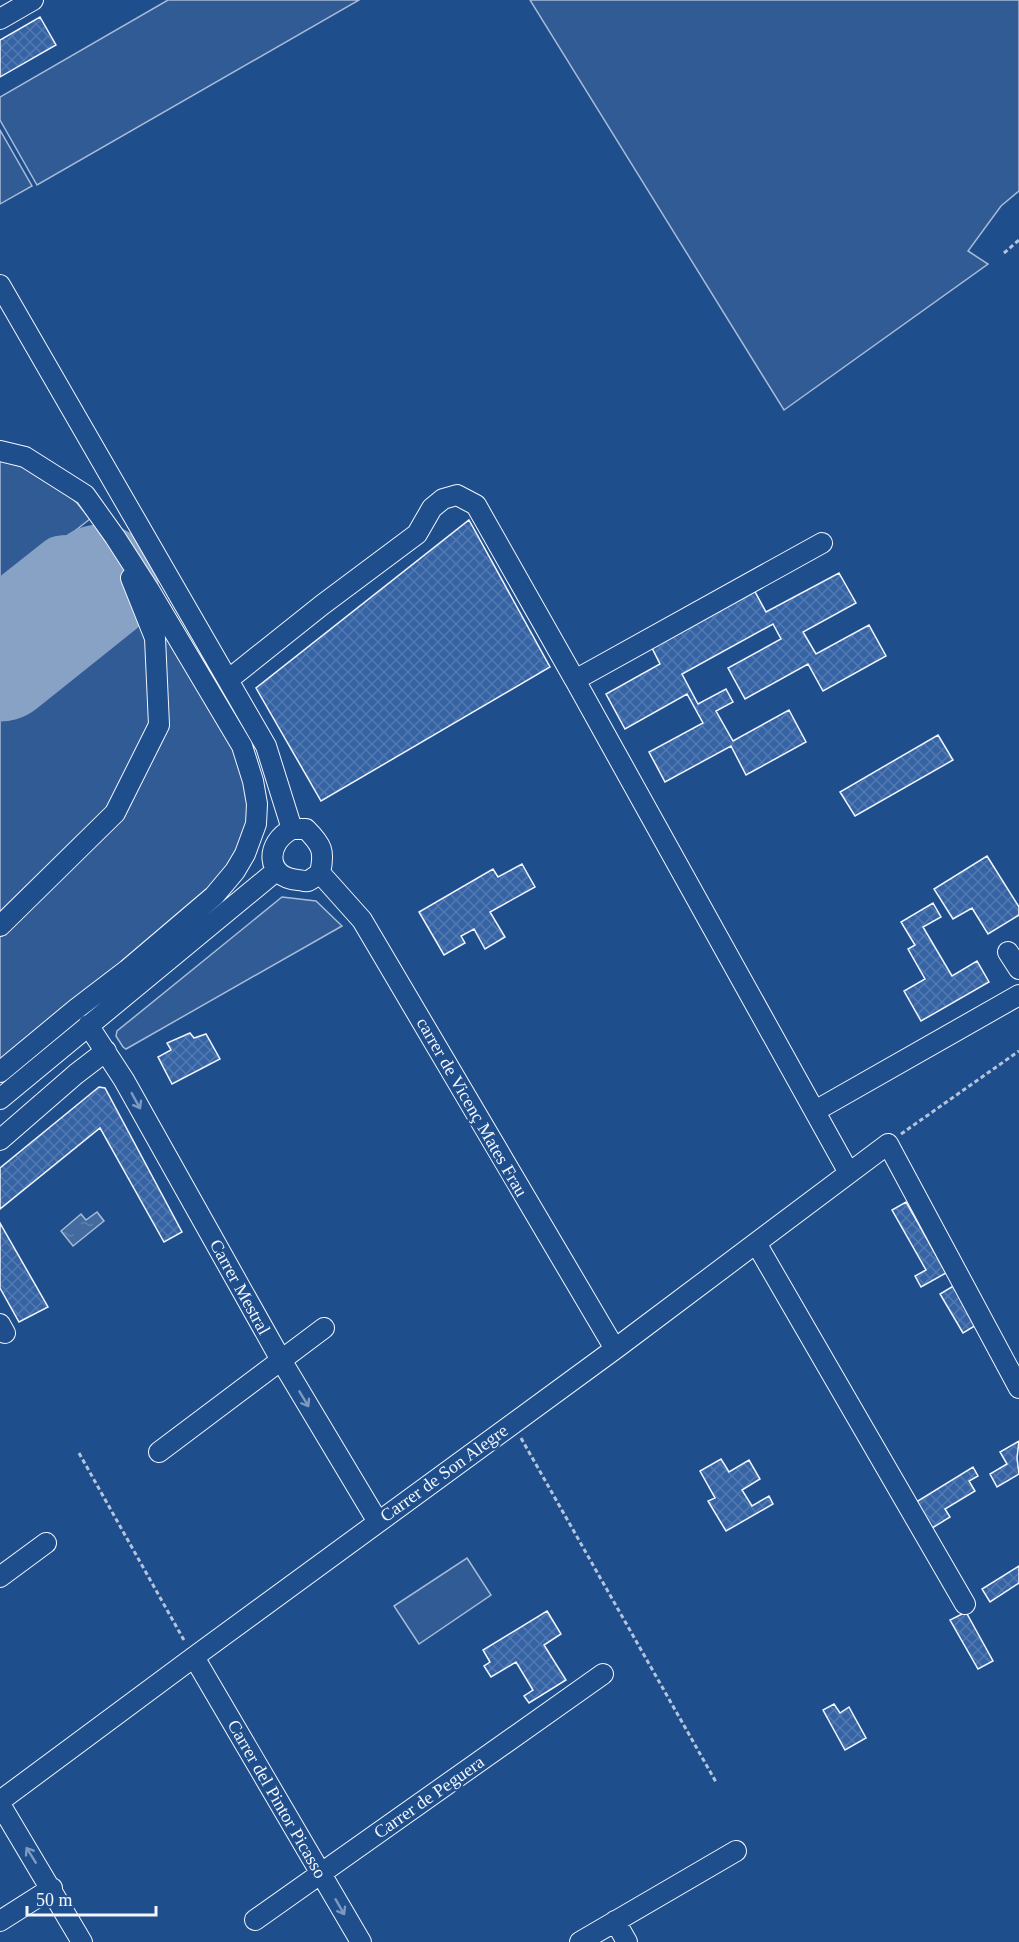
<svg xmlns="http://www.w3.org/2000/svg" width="1019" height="1942" viewBox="0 0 1019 1942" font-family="'Times New Roman',serif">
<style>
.built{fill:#305b95;stroke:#a8bbd7;stroke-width:1.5}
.water{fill:url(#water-ripples);stroke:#a8bbd7;stroke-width:1.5}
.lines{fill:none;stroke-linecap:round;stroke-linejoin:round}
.taxiway{stroke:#88a2c6;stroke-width:46}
.runway{stroke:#88a2c6;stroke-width:117}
.building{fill:url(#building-cross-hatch);stroke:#f2f6ff;stroke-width:1.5}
.minor-casing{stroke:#f2f6ff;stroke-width:22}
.path{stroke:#b3c4dc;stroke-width:3;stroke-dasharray:4.5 3;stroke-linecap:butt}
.minor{stroke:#1f4e8c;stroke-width:20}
.oneway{stroke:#7e9ac0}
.labels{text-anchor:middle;stroke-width:4.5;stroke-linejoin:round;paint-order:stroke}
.street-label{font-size:18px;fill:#f2f6ff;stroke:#1f4e8c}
</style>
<defs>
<pattern id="water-ripples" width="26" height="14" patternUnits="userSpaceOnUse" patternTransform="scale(1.5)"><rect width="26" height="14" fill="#446ba0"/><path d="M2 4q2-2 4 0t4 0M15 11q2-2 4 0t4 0" fill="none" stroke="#5f81ae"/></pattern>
<pattern id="building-cross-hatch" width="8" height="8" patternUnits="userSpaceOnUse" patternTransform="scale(1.5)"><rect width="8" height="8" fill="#3563a3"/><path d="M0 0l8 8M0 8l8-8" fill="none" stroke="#537ab1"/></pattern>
</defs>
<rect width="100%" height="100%" fill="#1f4e8c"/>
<!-- built -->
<path class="built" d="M168 0H359L37 185 0 120V97Z
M530 0H1019V191L1001 206 968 251 988 264 784 410Z
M0 130 32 186 0 204Z
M0 459 22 466 57 485 77 503 90 519 7 584 0 601Z
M143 590 226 717 256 824 214 896 0 1071V704Z
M282 897 316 901 342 926 126 1049 123 1047 116 1036 117 1031Z
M467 1558 491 1595 419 1644 394 1606Z"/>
<!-- water -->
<path class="water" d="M97 1212 104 1221 73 1246 61 1231 81 1214 86 1220Z"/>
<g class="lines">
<!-- taxiway -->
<path class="taxiway" d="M0 634 16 593 59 559C70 557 82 558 90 566 97 572 101 581 101 591 103 631 53 625 30 638 19 644 10 653 0 661"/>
<!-- runway -->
<path class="runway" d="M0 663 100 583"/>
</g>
<!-- building -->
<path class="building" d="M40 17 56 45 0 77V40Z
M469 520 550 667 321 801 256 688Z
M839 573 856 603 803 632 816 654 869 625 886 656 823 691 808 664 745 699 728 668 781 639 773 624 682 674 698 704 726 689 733 702 716 711 733 741 789 710 806 742 746 775 731 746 665 782 649 752 703 723 687 694 625 729 606 694 660 664 650 644 753 588 766 612Z
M938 735 953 760 855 816 840 792Z
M987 856 1019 907V915L988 934 972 908 953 919 934 889Z
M522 864 535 887 490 912 505 937 485 949 474 929 461 936 465 943 444 955 419 912 493 869 498 877Z
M933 903 941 917 923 927 952 976 977 961 989 982 921 1021 904 991 925 979 908 949 915 945 901 922Z
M190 1033 194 1038 206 1034 220 1059 172 1084 158 1057 171 1050 167 1043Z
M99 1087 105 1088 182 1232 164 1242 100 1128 0 1209V1168Z
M906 1202 946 1273 921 1287 915 1276 926 1270 892 1210Z
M0 1223 48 1307 19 1322 0 1288Z
M955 1285 978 1324 963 1333 940 1294Z
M1019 1441 1017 1458 1019 1474 997 1487 990 1474 1007 1464 1000 1452Z
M721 1459 729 1472 749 1460 760 1479 742 1490 752 1506 769 1496 773 1504 726 1531 708 1501 715 1498 700 1471Z
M973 1467 978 1476 969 1481 975 1491 945 1509 950 1517 929 1530 913 1504Z
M1019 1566V1583L990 1602 982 1589Z
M547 1611 561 1634 544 1645 566 1680 529 1703 524 1696 533 1690 516 1662 491 1677 484 1666 490 1662 483 1650Z
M966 1612 993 1661 978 1669 950 1620Z
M834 1704 840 1713 849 1707 866 1738 845 1750 823 1710Z"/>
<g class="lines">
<defs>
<path id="minor" d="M0 19 33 0
M0 285 266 746 292 829
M0 451 25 457 85 495 115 537 151 593 242 746 253 781 257 804 256 824 245 854 235 871 214 896 127 970 76 1009 0 1072
M822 543 575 680 849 1173
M228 680 322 605 417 534 432 508 443 499 457 495 476 505 575 680
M292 829H306C322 845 325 851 320 873 316 876 311 880 308 881 305 882 301 880 298 880 265 877 265 843 292 829Z
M320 873 362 920 615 1349
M0 926 115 813 159 725 155 638 131 578
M1008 952 1019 969
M88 1025 124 1080 281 1360 378 1522
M0 1099 276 871
M815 1111 1019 995
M0 1140 76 1074 106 1051
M756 1243 965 1604
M0 1324 5 1333
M159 1452 324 1328
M0 1577 46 1543
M194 1657 361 1942
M0 1801 194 1657 615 1349 888 1144 1019 1388
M0 1804 82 1942
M255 1920 603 1674
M0 1921 52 1888
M615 1921 627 1942
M580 1942 736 1851"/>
</defs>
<!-- minor casing -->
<use href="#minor" class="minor-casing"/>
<!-- path -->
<path class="path" d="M1004 253 1019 240
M901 1134 1019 1051
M521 1438 716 1782
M79 1453 185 1642"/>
<!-- minor -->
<use href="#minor" class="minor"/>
</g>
<!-- one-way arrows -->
<defs><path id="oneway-shaft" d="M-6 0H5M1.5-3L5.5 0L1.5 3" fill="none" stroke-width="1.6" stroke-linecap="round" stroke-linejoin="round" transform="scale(1.5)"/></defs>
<g class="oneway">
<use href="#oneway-shaft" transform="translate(136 1101) rotate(61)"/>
<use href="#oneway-shaft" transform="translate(304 1399) rotate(59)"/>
<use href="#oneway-shaft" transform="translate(31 1855) rotate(-122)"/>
<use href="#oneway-shaft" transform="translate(340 1907) rotate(60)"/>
</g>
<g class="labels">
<!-- street labels -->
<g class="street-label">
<text transform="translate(472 1107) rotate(60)" y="6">carrer de Vicenç Mates Frau</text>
<text transform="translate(240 1287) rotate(61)" y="6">Carrer Mestral</text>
<text transform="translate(444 1473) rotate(-36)" y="6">Carrer de Son Alegre</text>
<text transform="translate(429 1797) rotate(-35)" y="6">Carrer de Peguera</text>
<text transform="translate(277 1799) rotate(60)" y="6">Carrer del Pintor Picasso</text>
</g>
</g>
<!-- scale -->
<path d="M27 1906v9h129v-9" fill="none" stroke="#f2f6ff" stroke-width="3"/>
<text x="36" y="1906" font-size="18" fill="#f2f6ff" stroke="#1f4e8c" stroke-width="4.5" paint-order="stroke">50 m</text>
</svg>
